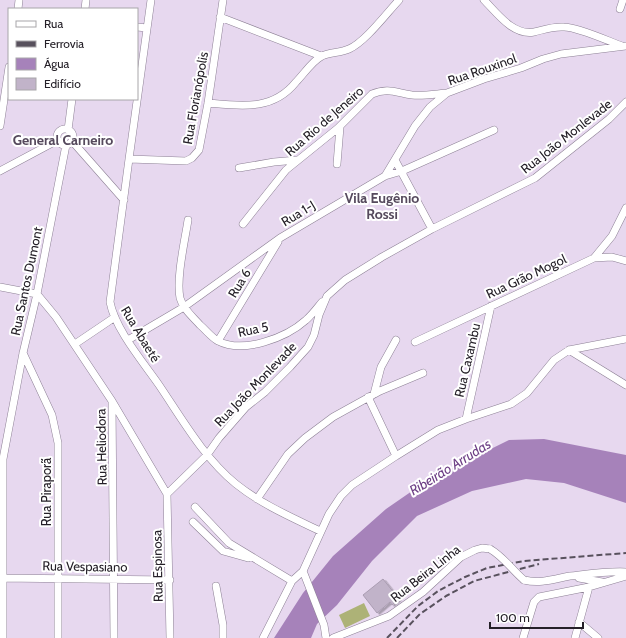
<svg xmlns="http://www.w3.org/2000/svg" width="626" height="638" viewBox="0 0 626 638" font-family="Cabin,sans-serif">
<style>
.green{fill:#adb277}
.water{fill:#a682ba}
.building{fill:#c1b3c9;stroke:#aa9db2;filter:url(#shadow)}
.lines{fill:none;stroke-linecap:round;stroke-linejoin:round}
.minor-casing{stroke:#8d8095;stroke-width:8}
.minor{stroke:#fff;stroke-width:7}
.rail{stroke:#58515d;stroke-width:2;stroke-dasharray:6 3;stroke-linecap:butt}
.minor-bridge-casing{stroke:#8d8095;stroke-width:8;stroke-linecap:butt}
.minor-bridge{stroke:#fff;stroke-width:7}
.labels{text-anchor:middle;stroke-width:4;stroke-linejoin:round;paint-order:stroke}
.street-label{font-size:13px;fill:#252028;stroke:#fff}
.neighbourhood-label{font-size:14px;font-weight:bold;fill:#564a5d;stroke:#fff}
.water-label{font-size:14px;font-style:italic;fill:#6e4086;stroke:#fff}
</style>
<defs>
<filter id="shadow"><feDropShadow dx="2.5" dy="1.5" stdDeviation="0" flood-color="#0004"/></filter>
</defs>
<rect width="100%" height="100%" fill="#e7d8ef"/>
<!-- green -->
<path class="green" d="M364 603 370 616 345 628 339 615Z"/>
<!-- water -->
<path class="water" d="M544 439 626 455V503L564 483 526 479 472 491 417 516 372 561 337 605 317 624 311 638H274L303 593 333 556 386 509 428 480 509 440Z"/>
<!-- building -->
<path class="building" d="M383 579 399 599 392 605 390 602 377 613 363 595Z"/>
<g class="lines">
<defs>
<path id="minor" d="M151 0 129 159 110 302C115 329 143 362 159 385 182 419 204 458 236 484 261 504 291 517 320 531
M484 0C497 13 513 36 534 32 543 30 553 26 564 27 578 27 608 41 622 46
M18 9 19 0
M85 9 86 0
M620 9 623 0
M220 17 321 56
M137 27 147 28
M208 103C241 106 273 111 296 82 303 75 313 60 322 56 330 52 340 53 349 49 365 42 386 14 399 0
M0 126 9 67
M57 137a8 8 0 1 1 16 0a8 8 0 1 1-16 0Z
M68 130 72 99
M72 141 124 200
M129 159 186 161 192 158 199 150 208 103 223 0
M395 160 432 229
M337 164 340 127
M239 168 274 162 297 160
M0 171 58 140
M385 176 415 126 430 107 447 93 484 79 521 68 543 59 561 54 626 46
M188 220C185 240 176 278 180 298 183 309 193 317 200 325 206 330 211 337 218 341 243 354 286 338 306 320 312 315 317 308 322 302
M243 224 286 170 338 128 372 94C388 87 397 93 412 95 424 96 435 94 447 93
M594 258 612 257 626 261
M0 287 37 294 56 317 112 401 167 494 170 638
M128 340 184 307 280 238 385 176 402 171 494 130
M218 341 278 242
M415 342 594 258 612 236 626 208
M75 344 115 317
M569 350 626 385
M23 353 52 415 58 443V638
M374 394 381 367 396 340
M368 397 396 456
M112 402 114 638
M466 419 491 306
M167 494 207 455 219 438 246 407 265 392 290 367 308 347 314 335 319 315 327 296 345 280 382 257 432 229 535 178 609 119 626 102
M257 499 288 454 305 438 333 417 380 391 423 373
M195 507 229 543 292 581
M193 522 223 551 248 558
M303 571 324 625 326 638
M0 578 170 580
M579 578 602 582
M524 580C540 584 554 579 570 576 588 574 608 571 626 572
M216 586 223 625V638
M579 622 598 638
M3 638V459L23 353 37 294 66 145
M263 638 292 581 303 571 329 514 341 496 352 485 396 456 438 430 466 419 511 404 527 393 554 360 569 350 626 339
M333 638 389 616 423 592 461 557 475 550 482 548 490 549
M523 638 534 602 539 597 589 587 626 576
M575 638 589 587"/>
</defs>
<!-- minor casing -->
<use href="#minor" class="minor-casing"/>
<!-- minor -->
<use href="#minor" class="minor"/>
<!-- rail -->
<path class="rail" d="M387 638 418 606 438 591 465 577 487 568 524 561 626 553
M397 638 420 614 446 596 474 581 539 564"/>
<defs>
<path id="minor-bridge" d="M490 549C504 557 512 570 524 580"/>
</defs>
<!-- minor-bridge casing -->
<use href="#minor-bridge" class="minor-bridge-casing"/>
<!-- minor-bridge -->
<use href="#minor-bridge" class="minor-bridge"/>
</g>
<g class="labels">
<!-- street labels -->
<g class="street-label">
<text transform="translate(482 69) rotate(-19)" y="5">Rua Rouxinol</text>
<text transform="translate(195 98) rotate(-80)" y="5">Rua Florianópolis</text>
<text transform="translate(324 121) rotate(-41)" y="5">Rua Rio de Jeneiro</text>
<text transform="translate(566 136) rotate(-38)" y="5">Rua João Monlevade</text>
<text transform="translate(298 213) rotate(-31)" y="5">Rua 1-J</text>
<text transform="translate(526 276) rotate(-25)" y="5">Rua Grão Mogol</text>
<text transform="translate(26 281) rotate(-78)" y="5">Rua Santos Dumont</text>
<text transform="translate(239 283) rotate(-59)" y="5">Rua 6</text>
<text transform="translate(253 329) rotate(-12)" y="5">Rua 5</text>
<text transform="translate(141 334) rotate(59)" y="5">Rua Abaeté</text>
<text transform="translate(467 360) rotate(-77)" y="5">Rua Caxambu</text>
<text transform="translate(255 384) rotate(-46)" y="5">Rua João Monlevade</text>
<text transform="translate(101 447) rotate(-91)" y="5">Rua Heliodora</text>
<text transform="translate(46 492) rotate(-90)" y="5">Rua Piraporã</text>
<text transform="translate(85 566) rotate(1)" y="5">Rua Vespasiano</text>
<text transform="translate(157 566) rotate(-91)" y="5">Rua Espinosa</text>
<text transform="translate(425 573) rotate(-38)" y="5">Rua Beira Linha</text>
</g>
<!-- neighbourhood labels -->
<g class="neighbourhood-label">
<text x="63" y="145">General Carneiro</text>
<text x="382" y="203">Vila Eugênio<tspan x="382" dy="16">Rossi</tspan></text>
</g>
<!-- water labels -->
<g class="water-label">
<text transform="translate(450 467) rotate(-32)" y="5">Ribeirão Arrudas</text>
</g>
</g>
<!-- legend -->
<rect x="8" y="8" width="130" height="92" fill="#ffffff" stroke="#a8a6a9"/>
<rect x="16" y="21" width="20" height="6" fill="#ffffff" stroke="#a8a6a9"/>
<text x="44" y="28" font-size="12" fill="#252028">Rua</text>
<rect x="16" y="41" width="20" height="6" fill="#58515d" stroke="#a8a6a9"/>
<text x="44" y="48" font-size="12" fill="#252028">Ferrovia</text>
<rect x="16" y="58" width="20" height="12" fill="#a682ba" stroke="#a8a6a9"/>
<text x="44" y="68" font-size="12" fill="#252028">Água</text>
<rect x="16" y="78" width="20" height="12" fill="#c1b3c9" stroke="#a8a6a9"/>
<text x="44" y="88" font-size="12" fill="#252028">Edifício</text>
<!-- scale -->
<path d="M490 622v6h93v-6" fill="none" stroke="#252028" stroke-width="2"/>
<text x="496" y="622" font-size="12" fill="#252028" stroke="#ffffff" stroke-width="3" paint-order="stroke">100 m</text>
</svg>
